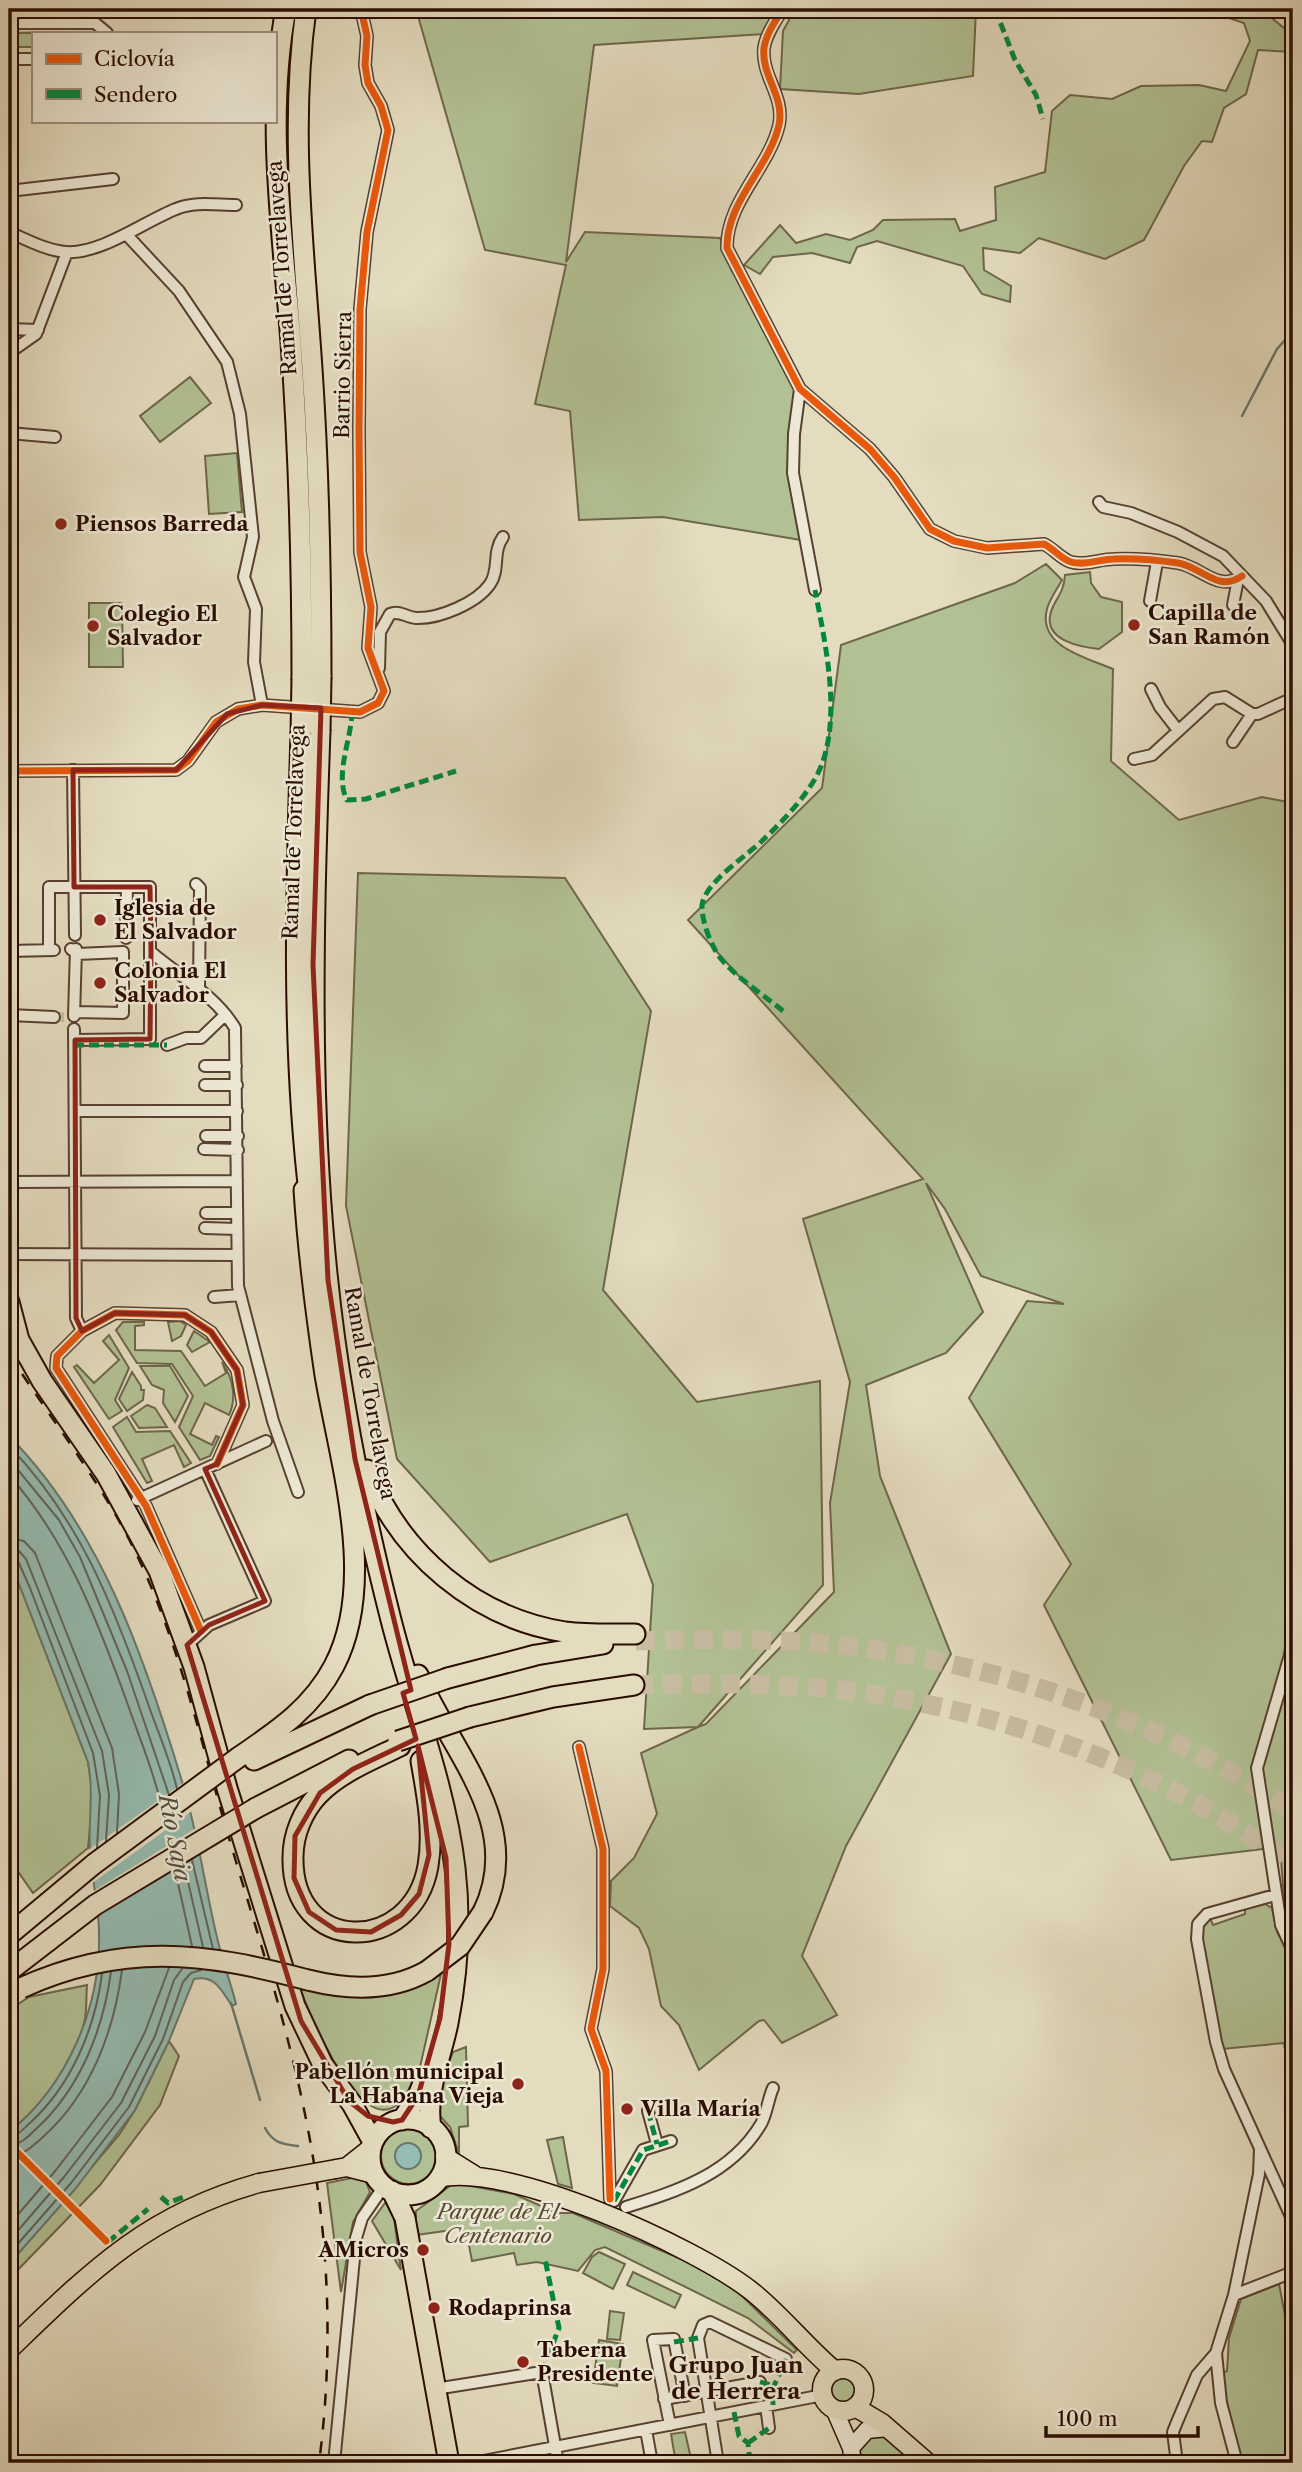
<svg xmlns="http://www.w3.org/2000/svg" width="1302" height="2472" viewBox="0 0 1302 2472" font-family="'Libre Caslon Text',serif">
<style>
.green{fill:#b2c194;stroke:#6e664a;stroke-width:2}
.water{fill:#95bcb2;stroke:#6a766b;stroke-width:2}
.pier{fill:#e4dcbf}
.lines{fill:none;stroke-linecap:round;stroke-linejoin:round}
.shore{stroke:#606459;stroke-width:2}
.stream{stroke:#6a766b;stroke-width:2.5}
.street-tunnel{stroke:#c8bda2;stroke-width:10;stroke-dasharray:10 5;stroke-linecap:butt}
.highway-tunnel{stroke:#c8bda2;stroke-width:19;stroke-dasharray:19 10;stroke-linecap:butt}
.street-casing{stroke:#584030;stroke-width:14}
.secondary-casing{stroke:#2a0c00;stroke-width:19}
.primary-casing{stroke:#2a0c00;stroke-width:21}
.highway-casing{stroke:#2a0c00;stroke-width:23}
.street{stroke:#ede8d5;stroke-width:10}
.secondary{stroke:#ede8d5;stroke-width:16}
.primary{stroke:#e4dcbf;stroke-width:18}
.highway{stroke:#e4dcbf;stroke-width:19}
.rail{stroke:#2a0c00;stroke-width:2.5;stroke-dasharray:12 12;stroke-linecap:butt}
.primary-bridge-casing{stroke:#2a0c00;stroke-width:21;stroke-linecap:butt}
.highway-bridge-casing{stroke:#2a0c00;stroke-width:23;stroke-linecap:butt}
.primary-bridge{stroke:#e4dcbf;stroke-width:18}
.highway-bridge{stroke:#e4dcbf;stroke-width:19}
.quiet{stroke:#00873e;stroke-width:5;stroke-dasharray:10 5;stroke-linecap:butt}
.cycleway-casing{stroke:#ede8d5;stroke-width:11}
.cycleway{stroke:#e8590c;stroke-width:7}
.marked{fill:none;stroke:#8f2418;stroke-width:5;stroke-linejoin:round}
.poi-dot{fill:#8f2418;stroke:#ede8d5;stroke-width:2.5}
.labels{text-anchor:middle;stroke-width:5;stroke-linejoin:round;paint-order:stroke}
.street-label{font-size:21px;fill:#2a0c00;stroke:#ede8d5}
.poi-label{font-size:21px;font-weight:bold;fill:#2a0c00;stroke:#ede8d5;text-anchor:start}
.park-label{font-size:21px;font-style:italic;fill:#5a4b34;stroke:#ede8d5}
.water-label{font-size:23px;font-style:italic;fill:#4f4a3e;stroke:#ede8d5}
.neighbourhood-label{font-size:23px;font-weight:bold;fill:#2a0c00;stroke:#ede8d5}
</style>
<rect width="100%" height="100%" fill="#e4dcbf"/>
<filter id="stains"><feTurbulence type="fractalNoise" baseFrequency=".00286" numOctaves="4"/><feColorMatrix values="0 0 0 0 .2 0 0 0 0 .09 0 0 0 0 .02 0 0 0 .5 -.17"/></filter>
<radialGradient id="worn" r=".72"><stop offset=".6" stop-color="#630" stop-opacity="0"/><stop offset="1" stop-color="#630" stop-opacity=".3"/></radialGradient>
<!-- green -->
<path class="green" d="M416 9H778L765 34 594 45 566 262 585 232 720 238 732 271 749 295 795 389 801 540 663 517 579 520 570 411 535 404 566 265 485 250Z
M795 9H976L973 76 859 94 780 89 783 31Z
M1202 9H1261L1284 28 1293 31V52L1258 50 1246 94 1224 108 1212 142 1202 141 1184 166 1144 240 1105 259 1039 238 1020 253 983 248 984 270 1011 286 1010 302 982 294 963 266 877 241 857 247 850 263 812 253 773 257 760 274 744 265 780 225 796 243 826 234 850 240 873 230 883 220 955 219 960 231 996 220 995 187 1045 172 1052 111 1070 95 1112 99 1141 86 1199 85 1226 91 1250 41 1244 23Z
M66 32 33 33V47H10V33Z
M190 377 211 403 160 442 140 416Z
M237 453 242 512 209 514 205 456Z
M1046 564 1062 580C1057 589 1049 600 1047 609 1037 647 1088 658 1113 669L1111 761 1179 820 1262 797 1293 803V1921L1286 1924 1280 1847 1171 1860 1044 1605 1071 1564 969 1398 1027 1301 1064 1304 981 1276 945 1209 926 1183 983 1312 946 1353 866 1385 880 1476 951 1654 846 1846 802 1956 837 2015 782 2043 764 2020 759 2021 699 2070 679 2025 661 2006 649 1949 639 1928 610 1906 611 1881 634 1858 657 1814 641 1753 698 1727 644 1729 653 1585 627 1514 490 1562 397 1459 346 1206 358 873 565 878 651 1011 603 1290 697 1402 820 1381 823 1585 698 1727 706 1724 834 1592 830 1503 850 1382 803 1219 923 1179 688 920 822 788 841 645 1015 583Z
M1090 572 1091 583 1101 597 1122 602V632L1099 649C1081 647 1046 641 1050 616 1052 601 1064 596 1065 575Z
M89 603H122L123 667H89Z
M180 1321 186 1325 181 1336 172 1341 168 1322Z
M123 1322H144V1325L135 1326V1350L181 1351 205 1386 226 1373 222 1362C233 1378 237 1398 229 1415L205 1403 190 1434 212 1445 216 1436 219 1437 210 1456 200 1460 179 1427 193 1396 172 1364 137 1363 116 1330Z
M194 1331 210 1342 192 1352 187 1345Z
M109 1335 129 1368 115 1400 122 1411 109 1419 74 1367 77 1365 94 1383 119 1360 103 1341Z
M140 1366H170L188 1396 175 1422 163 1403 164 1390 152 1385Z
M132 1372 141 1386V1390H144L143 1400 127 1411 119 1399Z
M147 1405 155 1408 167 1427 139 1428 131 1416Z
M127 1417 136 1432 170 1431 191 1463 184 1467 174 1445 142 1459 152 1481 147 1483 113 1427Z
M9 1558 88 1762 93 1796 88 1848 33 1893 19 1873 9 1877Z
M1265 1904 1272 1908 1277 1932 1293 1960V2047L1285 2050 1284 2043 1222 2049 1200 1931 1210 1918 1213 1925 1245 1914V1909Z
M441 1974 418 2076 415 2075C377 2178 313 2023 299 1986 361 1996 382 2002 441 1974Z
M87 1985C86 1996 87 2008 85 2019 79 2051 34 2125 9 2146V2010L29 1997Z
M169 2041 179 2056 160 2105 100 2185 9 2279V2264L119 2135 135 2110Z
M466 2047 468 2126 459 2127V2154L450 2127 439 2115 438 2091 453 2052Z
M381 2156a28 28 0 1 1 56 0a28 28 0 1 1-56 0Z
M563 2137 572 2188 558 2184 547 2140Z
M357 2177 366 2182 370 2192 353 2222 341 2292 327 2183Z
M454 2183 514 2194 557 2213H573L695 2265 733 2287 797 2350 794 2353 748 2318 605 2247 595 2250 578 2271 537 2262 517 2265 514 2253 472 2261 467 2235 459 2229 416 2235V2211Z
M385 2203 391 2205 393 2211 401 2270 372 2221Z
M599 2252 625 2264 613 2289 583 2273 592 2257Z
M633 2272 681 2295 675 2308 627 2285Z
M1279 2284 1293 2356V2463H1242L1220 2374 1227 2371 1229 2338 1241 2299Z
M610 2311 624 2313 620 2340 607 2339Z
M599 2340 623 2344 617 2386 593 2383Z
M831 2390a12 12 0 1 1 24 0a12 12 0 1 1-24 0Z
M685 2432 692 2463H676L671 2434Z
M881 2433 916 2462 859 2463 860 2441Z"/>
<!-- water -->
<path class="water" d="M9 1436C100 1528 144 1656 181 1778 197 1828 204 1882 216 1933 221 1957 230 1980 236 2004L232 2006C222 1991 215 1974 194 1979L169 2041 135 2110 76 2188 9 2264V2132C67 2086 101 2007 99 1933 99 1906 92 1880 90 1853 88 1822 94 1793 88 1762L9 1558Z
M395 2156a13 13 0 1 1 26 0a13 13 0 1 1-26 0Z"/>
<!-- pier -->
<path class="pier" d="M186 1781 192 1811 91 1884 87 1851Z
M196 1828 202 1853 95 1918 92 1892Z"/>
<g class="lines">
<!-- shore -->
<path class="shore" d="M9 1446C79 1518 113 1605 146 1698 156 1728 170 1758 177 1789
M9 1459 59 1520 80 1557 127 1671 169 1795
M9 1475C68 1542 98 1622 128 1705 139 1737 153 1769 160 1801
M9 1538 24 1541 35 1553 112 1748 119 1794 117 1833
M9 1548 19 1551 26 1559 102 1751 109 1795 106 1841
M9 1557 18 1561 30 1588 93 1753 100 1796 97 1848
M192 1860 213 1949
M184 1864 203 1947
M175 1870 192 1946
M9 2137C18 2136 24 2128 31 2122 72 2084 95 2028 102 1974
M9 2145C20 2145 28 2137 36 2129 80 2089 103 2030 111 1972
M9 2156C25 2155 34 2145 45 2135 91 2093 114 2031 122 1970
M9 2225 56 2170 112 2097 145 2032 169 1968
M9 2241 64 2177 121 2103 155 2036 174 1980 182 1969
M9 2254 71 2183 129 2107 163 2039 183 1982 191 1973 201 1970"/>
<!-- stream -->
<path class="stream" d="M1242 416 1277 349 1293 331
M231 2003 260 2100
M265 2128C273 2143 282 2144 298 2146"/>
<!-- street-tunnel -->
<path class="street-tunnel" d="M54 1017H71"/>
<!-- highway-tunnel -->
<path class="highway-tunnel" d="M636 1641C720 1638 806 1638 890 1652 1031 1675 1176 1730 1293 1811
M634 1685C717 1683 801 1682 884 1696 1028 1720 1176 1777 1293 1866"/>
<defs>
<path id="street" d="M783 9C776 20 766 34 764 48 761 76 785 96 779 125 769 168 726 202 727 248L800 389 870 449 894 477 930 529 954 541 987 548 1044 544C1054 549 1061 559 1071 562 1085 566 1100 559 1114 559 1135 558 1157 560 1178 563 1202 567 1218 593 1242 576
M9 23H95L107 33
M9 59H33
M9 191 113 179
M9 232C27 240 46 250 65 252 100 255 145 221 176 209 194 201 217 205 236 205
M126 234 179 291 227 362 240 414 253 537 244 577 256 609 254 662 262 705
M9 329 38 330
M9 353 36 334 67 252
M800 389 794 434 793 473 815 590
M9 433 55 437
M1099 502 1103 507 1131 513 1178 532 1223 556 1266 601 1293 645
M1150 601 1157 562
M1233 605 1238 579
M379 668 380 632 390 614C399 610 406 617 416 618 439 619 477 603 490 584 500 570 492 552 503 537
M1151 689 1160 707 1177 729
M1233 742 1252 714
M1134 759 1152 755 1213 699 1225 697 1252 714H1258L1293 698
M73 770 75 935
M9 771 176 770 188 761 216 722 238 709 262 705 360 712 378 703 384 691 368 648 371 607 360 552 359 431 360 309 367 232 388 130 381 106 368 83 365 65 367 36 361 9
M196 884 200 888 199 988
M126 938 127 887
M49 949V887H150V1039L75 1040
M71 949 77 954 123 952V1013L76 1012
M9 951 54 950
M151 952C179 976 215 995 235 1028L238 1286 273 1421 298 1492
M9 1015 54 1017
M74 1016 76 949
M74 1029 76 1318 82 1331
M167 1045 186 1038H201L224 1016
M205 1066H236
M205 1085H237
M75 1111H237
M206 1136H238
M204 1149 238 1150
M9 1182 237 1181
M206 1213H237
M205 1228 237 1229
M9 1254 237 1255
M214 1297 240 1295
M137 1500 266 1441
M1293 1630 1290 1655 1257 1768 1281 1925 1293 1951
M201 1631 146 1506 56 1368 57 1356 82 1331 115 1313 185 1315 211 1332 237 1370 243 1405 217 1464
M187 1645 209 1625 265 1601 205 1469
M579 1747 603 1849V1969L591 2029 606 2071 610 2199
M1275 1895 1207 1914 1198 1924 1197 1939 1216 2042 1224 2069 1293 2221
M1293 2075V2079
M648 2111 657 2144
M614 2201 643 2150 671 2141
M626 2207C678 2191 731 2174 761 2124 767 2113 768 2099 773 2088
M1234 2295 1293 2272
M1216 2353 1221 2403 1237 2463
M435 2389 542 2372 558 2463
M664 2399 760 2382
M766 2406 769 2428
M670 2425 653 2340 674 2339 685 2396
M646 2430 652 2463
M334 2463 356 2238 362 2218 384 2186
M473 2463 823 2395
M718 2463 698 2338 703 2325 710 2322 786 2359
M1177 2463 1173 2432 1177 2422 1197 2375 1216 2353 1234 2295 1259 2174 1260 2149"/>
<path id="secondary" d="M834 2409 851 2448 853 2463
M851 2448 867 2430 888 2428"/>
<path id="primary" d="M445 2157 474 2175
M347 2167 371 2148
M336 2169 347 2167 374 2174
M439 2178C506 2161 695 2247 750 2290 781 2314 805 2346 835 2371
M9 2350C90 2272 147 2214 259 2183
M822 2390a21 21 0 1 1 42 0a21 21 0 1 1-42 0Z
M855 2407 882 2423 928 2463"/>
<path id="highway" d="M286 9C265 119 283 233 291 343 299 455 302 566 302 678
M306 9C289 130 304 248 312 369 319 472 321 574 321 677
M320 731C312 955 306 1183 345 1405 357 1477 373 1549 391 1620 412 1703 445 1783 455 1868 461 1920 458 1972 448 2023 441 2058 425 2092 431 2128
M301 734C296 890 291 1046 310 1201
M9 1302 19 1340 42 1381 106 1474 159 1571 194 1667 227 1788 295 2006 323 2065 352 2104 373 2142
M367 1470C400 1554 475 1618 565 1632 588 1635 612 1634 635 1634
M418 1675C450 1751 526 1824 483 1912
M448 1678 536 1655 603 1644
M470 1717 553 1697 634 1685
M400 1746C372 1760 340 1772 318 1795 303 1811 293 1834 293 1857 291 1955 412 1956 428 1866 434 1831 427 1795 421 1761
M239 1757C277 1731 312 1708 334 1666 378 1582 340 1463 325 1375 316 1314 308 1251 304 1190
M254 1760 370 1705
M256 1808 349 1760
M9 1935 94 1864
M308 1980C348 1990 390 1992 427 1971
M370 2157a38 38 0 1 1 76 0a38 38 0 1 1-76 0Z
M402 2120 418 2096 425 2078
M392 2191 405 2218 449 2463"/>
</defs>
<!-- street casing -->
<use href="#street" class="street-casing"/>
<!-- secondary casing -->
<use href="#secondary" class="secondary-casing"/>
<!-- primary casing -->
<use href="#primary" class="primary-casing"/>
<!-- highway casing -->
<use href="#highway" class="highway-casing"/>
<!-- street -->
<use href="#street" class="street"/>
<!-- secondary -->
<use href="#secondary" class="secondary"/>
<!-- primary -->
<use href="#primary" class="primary"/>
<!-- highway -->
<use href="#highway" class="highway"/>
<!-- rail -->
<path class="rail" d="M9 1354C50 1418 99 1479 133 1547 176 1634 198 1729 224 1821 251 1914 282 2006 302 2100 328 2219 335 2342 319 2463"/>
<defs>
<path id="primary-bridge" d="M259 2183 336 2169"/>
<path id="highway-bridge" d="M320 731 321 677
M301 734 302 678
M370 1705 448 1678
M398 1741 470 1717
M94 1864 239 1757
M12 1969 95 1905 256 1808
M427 1971 460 1946 483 1912
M21 1988C122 1942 204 1952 308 1980"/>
</defs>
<!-- primary-bridge casing -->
<use href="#primary-bridge" class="primary-bridge-casing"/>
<!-- highway-bridge casing -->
<use href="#highway-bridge" class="highway-bridge-casing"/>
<!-- primary-bridge -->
<use href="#primary-bridge" class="primary-bridge"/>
<!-- highway-bridge -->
<use href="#highway-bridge" class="highway-bridge"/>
<!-- quiet -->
<path class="quiet" d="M995 9 1015 60 1036 95 1043 119
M352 711C352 738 334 775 347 800L366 799 456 771
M783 1011C764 995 738 979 722 960 712 949 701 920 702 905 705 882 748 855 763 840 784 820 812 791 822 764 841 712 825 642 815 590
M74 1045H167
M648 2111 657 2144
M161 2197 168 2203 186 2196
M614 2201 643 2150 671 2141
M108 2242 148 2209
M674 2342 698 2338
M542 2372 559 2328 545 2259
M760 2382 774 2386
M773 2405V2388L786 2359
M734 2412 739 2436 748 2443 750 2463
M748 2443 769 2428"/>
<defs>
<path id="cycleway" d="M783 9C776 20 766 34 764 48 761 76 785 96 779 125 769 168 726 202 727 248L800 389 870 449 894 477 930 529 954 541 987 548 1044 544C1054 549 1061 559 1071 562 1085 566 1100 559 1114 559 1135 558 1157 560 1178 563 1202 567 1218 593 1242 576
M9 771 176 770 188 761 216 722 238 709 262 705 360 712 378 703 384 691 368 648 371 607 360 552 359 431 360 309 367 232 388 130 381 106 368 83 365 65 367 36 361 9
M201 1631 146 1506 56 1368 57 1356 82 1331 115 1313 185 1315 211 1332 237 1370 243 1405 217 1464
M579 1747 603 1849V1969L591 2029 606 2071 610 2199
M9 2144 106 2241"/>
</defs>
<!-- cycleway casing -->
<use href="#cycleway" class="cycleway-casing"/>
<!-- cycleway -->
<use href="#cycleway" class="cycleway"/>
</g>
<!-- marked area -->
<path class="marked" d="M262 705 321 708 313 965 328 1280 355 1459 411 1690 403 1693 416 1739 353 1769 320 1793 295 1836 294 1878 309 1912 336 1930 371 1932 401 1915 419 1894 429 1855 418 1746 446 1858 449 1944 440 2018 418 2096 402 2120 393 2122 368 2116 349 2101 301 2021 187 1645 209 1625 265 1601 205 1469 217 1464 243 1405 237 1370 211 1332 185 1315 115 1313 82 1331 76 1318 75 1040 150 1039 151 952 150 887H74L73 770H176L227 714Z"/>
<!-- markers -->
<g class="poi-dot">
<circle cx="61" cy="524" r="7"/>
<circle cx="1134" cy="625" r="7"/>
<circle cx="93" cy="626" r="7"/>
<circle cx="100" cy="920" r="7"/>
<circle cx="100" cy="983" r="7"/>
<circle cx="518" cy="2084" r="7"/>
<circle cx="627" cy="2109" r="7"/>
<circle cx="423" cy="2250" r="7"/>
<circle cx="434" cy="2308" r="7"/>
<circle cx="523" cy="2362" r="7"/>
</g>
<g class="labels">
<!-- street labels -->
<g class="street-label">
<text transform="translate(282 268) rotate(-94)" y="7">Ramal de Torrelavega</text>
<text transform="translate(343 375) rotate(-89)" y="7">Barrio Sierra</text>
<text transform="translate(294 832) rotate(-88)" y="7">Ramal de Torrelavega</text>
<text transform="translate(370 1393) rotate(80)" y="7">Ramal de Torrelavega</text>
</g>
<!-- poi labels -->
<g class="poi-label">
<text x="75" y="531">Piensos Barreda</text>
<text x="1148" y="620">Capilla de<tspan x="1148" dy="24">San Ramón</tspan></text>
<text x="107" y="621">Colegio El<tspan x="107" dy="24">Salvador</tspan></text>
<text x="114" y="915">Iglesia de<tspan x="114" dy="24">El Salvador</tspan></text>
<text x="114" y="978">Colonia El<tspan x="114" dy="24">Salvador</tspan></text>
<text x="504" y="2079" text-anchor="end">Pabellón municipal<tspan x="504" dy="24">La Habana Vieja</tspan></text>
<text x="641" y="2116">Villa María</text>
<text x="409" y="2257" text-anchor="end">AMicros</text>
<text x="448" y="2315">Rodaprinsa</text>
<text x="537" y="2357">Taberna<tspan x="537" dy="24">Presidente</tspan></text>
</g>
<!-- park labels -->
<g class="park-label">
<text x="498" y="2219">Parque de El<tspan x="498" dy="24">Centenario</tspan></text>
</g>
<!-- water labels -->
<g class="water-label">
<text transform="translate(175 1838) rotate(79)" y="8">Río Saja</text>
</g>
<!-- neighbourhood labels -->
<g class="neighbourhood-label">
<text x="736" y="2373">Grupo Juan<tspan x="736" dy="26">de Herrera</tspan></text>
</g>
</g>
<!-- margin -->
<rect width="1302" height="2472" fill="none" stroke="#e4dcbf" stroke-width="35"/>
<rect x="10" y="10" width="1281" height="2451" fill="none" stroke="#2a0c00" stroke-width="3.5"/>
<rect x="18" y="18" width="1267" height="2437" fill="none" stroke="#2a0c00" stroke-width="2"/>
<!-- legend -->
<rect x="32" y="32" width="245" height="91" fill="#ede8d5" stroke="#9f9080" stroke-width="2"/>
<rect x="46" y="54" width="35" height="10" fill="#e8590c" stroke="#9f9080" stroke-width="2"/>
<text x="94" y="66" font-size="21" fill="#2a0c00">Ciclovía</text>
<rect x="46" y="89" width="35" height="10" fill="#00873e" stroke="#9f9080" stroke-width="2"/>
<text x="94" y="102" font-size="21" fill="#2a0c00">Sendero</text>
<!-- scale -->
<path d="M1046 2426v10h152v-10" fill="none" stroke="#2a0c00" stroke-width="3.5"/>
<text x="1057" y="2426" font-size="21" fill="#2a0c00" stroke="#ede8d5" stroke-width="5" paint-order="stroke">100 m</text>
<rect width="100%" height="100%" filter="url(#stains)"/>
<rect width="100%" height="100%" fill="url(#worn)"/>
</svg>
